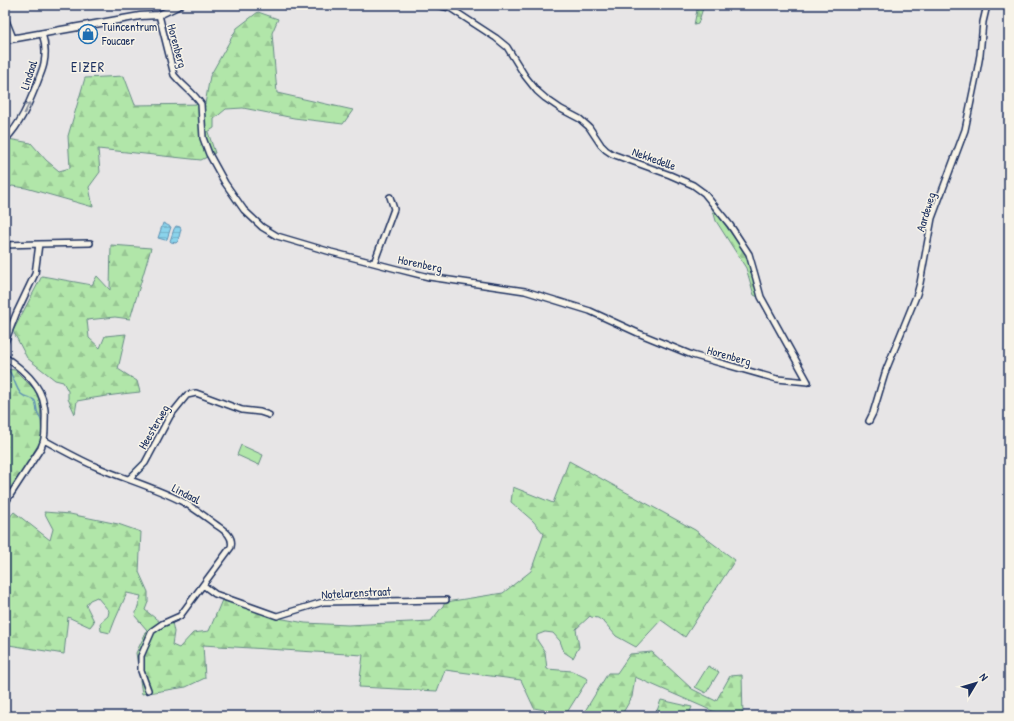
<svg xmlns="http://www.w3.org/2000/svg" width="1014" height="721" viewBox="0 0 1014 721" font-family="'Patrick Hand',sans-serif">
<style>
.forest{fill:url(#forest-firs);stroke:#668a84}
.garden{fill:#b1e6a9;stroke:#668a84}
.water{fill:url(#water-rules);stroke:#5e91b3}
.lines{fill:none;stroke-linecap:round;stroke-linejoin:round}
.stream{stroke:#5e91b3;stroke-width:1.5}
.minor-casing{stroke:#1b2f5e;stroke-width:8}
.tertiary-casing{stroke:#1b2f5e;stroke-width:9}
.minor{stroke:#f7f3e8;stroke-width:5}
.tertiary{stroke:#f7f3e8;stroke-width:6}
.oneway{stroke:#8991a3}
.labels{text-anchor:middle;stroke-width:3;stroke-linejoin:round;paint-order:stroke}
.poi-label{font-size:12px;fill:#1b2f5e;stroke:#f7f3e8;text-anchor:start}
.street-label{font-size:12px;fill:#1b2f5e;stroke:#f7f3e8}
.quarter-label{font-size:14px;letter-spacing:1px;fill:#1b2f5e;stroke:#f7f3e8}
</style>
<defs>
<pattern id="forest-firs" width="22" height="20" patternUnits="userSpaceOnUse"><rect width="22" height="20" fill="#b1e6a9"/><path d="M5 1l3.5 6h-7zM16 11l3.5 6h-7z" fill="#98c694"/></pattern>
<pattern id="water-rules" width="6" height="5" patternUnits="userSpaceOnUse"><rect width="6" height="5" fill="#8ad3eb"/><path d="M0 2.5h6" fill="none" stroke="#76b5cc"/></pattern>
</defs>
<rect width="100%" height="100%" fill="#e7e5e6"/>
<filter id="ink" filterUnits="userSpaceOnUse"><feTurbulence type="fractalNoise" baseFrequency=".025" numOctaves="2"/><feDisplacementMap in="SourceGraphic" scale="8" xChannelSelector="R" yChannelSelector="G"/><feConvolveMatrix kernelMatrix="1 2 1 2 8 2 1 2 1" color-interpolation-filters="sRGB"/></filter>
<g filter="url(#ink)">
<!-- forest -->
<path class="forest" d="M698 5H704L698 24 694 25Z
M258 12 278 19 272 33 277 93 353 110 343 124 294 118 243 108 226 109 214 119V128L208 132 215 153 201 160 98 149 100 172 89 187 93 207 26 188 12 186 5 191V141L8 139 31 143 46 160 59 171 70 168 68 136 85 78 124 76 135 105 205 104 210 76 237 28Z
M712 207 747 255 758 297 754 295 746 268 716 221Z
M111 245 151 248 130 319 115 317 87 320 89 338 100 348 105 336 126 334 118 369 137 381 140 392C119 394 98 397 77 401L75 414 68 399V391L63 382 55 380 27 358 13 331 42 276 92 285 97 276 110 290Z
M5 369 15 370 36 391 40 404 42 438 20 476 5 498Z
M569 461 695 530 735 560 685 637 661 620 636 647 616 636 605 623 598 618 591 617 590 616 576 629 579 647 573 658 564 652 560 641 553 633 545 632 537 635V640L545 652 547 669 572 671 588 679 566 714 534 708 521 680 445 670 437 691 359 687 363 655 203 645 205 678 186 687 142 694 136 653 147 630 135 616 141 596 127 593 115 620 110 633 101 631 100 623 108 616 109 611 97 597 90 600 86 605 93 619 94 622 90 627 68 617 64 654 9 645 5 637V517L8 519 14 512 50 540 53 529 44 512 70 514 118 524 141 532 139 572 148 592V602L145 610 165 626 172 622 174 632 172 645 179 648 193 633 209 631 222 600 258 611 278 618 305 623 348 625 431 621 446 602 503 593 531 571 544 534 533 521 511 502 513 487 553 503Z
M652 652 692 689 716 701 730 676 742 675 743 716H724L635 677 632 697 621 716H582L608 673H617L630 654Z
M661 700 692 707 688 716H655Z"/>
<!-- garden -->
<path class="garden" d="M241 445 263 455 259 465 237 455Z
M708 666 719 672 706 693 695 687Z"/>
<!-- water -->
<path class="water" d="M163 223 171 227 167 239 165 240 158 238Z
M176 226 180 227 181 229 178 241 176 243 171 242 170 241 174 229Z"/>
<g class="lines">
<!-- stream -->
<path class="stream" d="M5 367C14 373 14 386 21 394 25 398 32 397 35 401 37 405 36 410 38 414 39 416 41 419 42 422 42 423 42 427 42 428"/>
<defs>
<path id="minor" d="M437 5 450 8 496 38 507 47 525 76 537 91 545 98 561 109 580 119 589 127 601 145 606 150 612 154 670 175 693 185 704 193 730 225 749 254 755 275 761 297 808 382
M159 15 174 75C183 86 194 93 201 104L203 138 209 154 225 183 244 210 262 227 277 236 331 252 397 269 429 277 525 291 590 311 638 333 692 355 777 379 808 382
M5 18 13 38
M5 140C22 122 29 103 38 81 40 75 43 69 44 63 46 53 45 42 42 33
M5 245 39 244
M374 263 394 209 390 197
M5 342 16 314 35 274 39 244 90 243
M5 357C21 368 41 384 44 405 46 411 45 417 45 424 45 434 45 438 41 448L5 503
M869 421 873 413 886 370 917 294 920 283 932 218 965 130 976 77 980 55 983 22 987 5
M44 440C62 450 80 460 99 468 125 479 153 487 179 500 192 506 203 515 215 524 223 530 234 535 231 547L180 616 162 624 152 631 141 656V671L148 690
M129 479 145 463 170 416 187 395 196 393 242 410 260 412 269 415
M203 585 215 594 277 616 323 602 446 600"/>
<path id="tertiary" d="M5 40 140 16 159 15 180 5"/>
</defs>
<!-- minor casing -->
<use href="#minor" class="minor-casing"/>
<!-- tertiary casing -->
<use href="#tertiary" class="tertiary-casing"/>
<!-- minor -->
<use href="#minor" class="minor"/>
<!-- tertiary -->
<use href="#tertiary" class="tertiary"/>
</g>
<!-- one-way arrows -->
<defs><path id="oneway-shaft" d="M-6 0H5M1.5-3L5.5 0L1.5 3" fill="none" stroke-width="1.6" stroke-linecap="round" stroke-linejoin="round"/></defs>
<use class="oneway" href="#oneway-shaft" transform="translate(27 108) rotate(-64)"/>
</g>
<!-- icons -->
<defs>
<symbol id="shop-ring" viewBox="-11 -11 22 22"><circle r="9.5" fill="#f7f3e8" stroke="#1f6fb2" stroke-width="1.5"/><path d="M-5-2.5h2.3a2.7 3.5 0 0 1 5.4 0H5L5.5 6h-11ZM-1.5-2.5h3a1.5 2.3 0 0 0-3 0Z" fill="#1f6fb2"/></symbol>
</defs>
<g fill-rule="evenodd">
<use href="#shop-ring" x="77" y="23" width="22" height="22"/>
</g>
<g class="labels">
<!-- poi labels -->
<g class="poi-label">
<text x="102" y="31">Tuincentrum<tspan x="102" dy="14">Foucaer</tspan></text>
</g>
<!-- street labels -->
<g class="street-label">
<text transform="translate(177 46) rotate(75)" y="4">Horenberg</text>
<text transform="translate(29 75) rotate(-72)" y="4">Lindaal</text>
<text transform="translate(654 159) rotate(20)" y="4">Nekkedelle</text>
<text transform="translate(926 212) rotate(-73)" y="4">Aardeweg</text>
<text transform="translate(420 264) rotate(12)" y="4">Horenberg</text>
<text transform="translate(729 356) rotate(16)" y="4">Horenberg</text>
<text transform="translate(154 427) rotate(-60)" y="4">Heesterweg</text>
<text transform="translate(186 494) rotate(27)" y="4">Lindaal</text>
<text transform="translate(356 593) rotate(-3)" y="4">Notelarenstraat</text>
</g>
<!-- quarter labels -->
<g class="quarter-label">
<text x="88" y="72">EIZER</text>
</g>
</g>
<!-- margin -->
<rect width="1014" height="721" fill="none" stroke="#f7f3e8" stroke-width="20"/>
<rect x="10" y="10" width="994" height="701" fill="none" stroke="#1b2f5e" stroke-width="1.5" filter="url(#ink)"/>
<!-- north arrow -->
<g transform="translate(976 683) rotate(52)" stroke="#f7f3e8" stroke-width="3" paint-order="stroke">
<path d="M0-3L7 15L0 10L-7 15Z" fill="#1b2f5e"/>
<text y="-6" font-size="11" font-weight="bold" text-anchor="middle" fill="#1b2f5e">N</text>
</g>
</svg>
